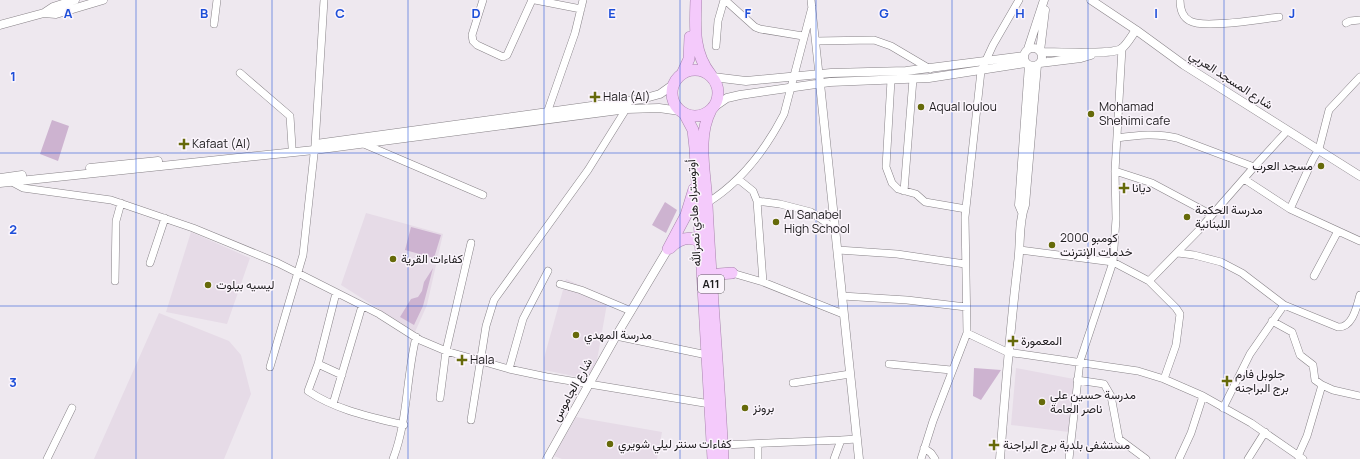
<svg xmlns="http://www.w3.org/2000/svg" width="1360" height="459" viewBox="0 0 1360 459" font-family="Manrope,Vazirmatn,sans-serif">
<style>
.built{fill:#e6dbe7}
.green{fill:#cdb3d0}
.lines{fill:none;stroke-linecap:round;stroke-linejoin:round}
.minor-casing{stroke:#888388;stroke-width:8}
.tertiary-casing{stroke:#888388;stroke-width:9}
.trunk-casing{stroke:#a884ad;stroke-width:12}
.minor{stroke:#fff;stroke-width:7}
.tertiary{stroke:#fff;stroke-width:8}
.trunk{stroke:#f4cafb;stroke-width:11}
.grid{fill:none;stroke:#1d4ed8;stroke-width:1;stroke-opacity:0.55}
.poi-dot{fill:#666a0a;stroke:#fbf5fc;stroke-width:1.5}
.labels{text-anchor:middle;stroke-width:3;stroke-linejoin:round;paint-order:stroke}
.shield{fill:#fbf5fc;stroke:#605d61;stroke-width:1}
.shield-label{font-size:11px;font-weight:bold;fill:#1e1c1e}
.street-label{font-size:12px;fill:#1e1c1e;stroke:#fbf5fc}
.poi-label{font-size:12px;fill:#1e1c1e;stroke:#fbf5fc;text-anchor:start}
.grid-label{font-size:13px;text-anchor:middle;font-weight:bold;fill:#1d4ed8;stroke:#fbf5fc;stroke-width:3;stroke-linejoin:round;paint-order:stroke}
</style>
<rect width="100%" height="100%" fill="#eee8ef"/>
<!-- built -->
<path class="built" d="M366 213 443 234 427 305 415 332 341 285Z
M191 232 250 258 227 324 166 312Z
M566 279 608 298 596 366 588 379 544 370V358Z
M159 313 229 341 241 355 251 394 224 459H94Z
M1016 368 1074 379 1069 432 1011 425Z
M576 417 662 432 657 459H562L554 456Z"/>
<!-- green -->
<path class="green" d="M52 120 69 126 58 161 40 154Z
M665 202 677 210 666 233 652 225Z
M411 227 441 235 434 258 405 250Z
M433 268 423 306 414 325 400 317 411 299 418 297 422 291 424 282Z
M974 368 1001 370 981 400 973 396Z"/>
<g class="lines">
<defs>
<path id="minor" d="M483 0 472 35 473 41 477 45 503 57 507 55 532 0
M535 0 581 9
M725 0 755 27 760 29 803 36
M811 0 819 74
M1180 0C1180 8 1182 17 1190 21 1204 29 1261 19 1279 17
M1346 23 1350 21 1360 20
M214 24 217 0
M816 41 874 40 891 46 930 69
M716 46 718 21 724 0
M240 73 290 116 292 147
M891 80 886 167 892 183 898 189 916 194 925 202 966 209
M547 113 575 33 583 0
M1117 138C1138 135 1157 133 1177 138L1254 167
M364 144 483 195
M1115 171 1152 183 1212 215
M738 179 753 191 757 201 763 282
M1244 179 1290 209 1360 241
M10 181 23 188 111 200 193 228 278 263 379 314 420 340 446 351 509 369 547 377 710 404
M904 191 913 79
M757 201 780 204 811 212 835 229
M707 203C741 182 766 149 784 114L812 7
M1290 209 1313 159 1319 149 1329 110 1360 77
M838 250 897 254 965 264
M1020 250 1113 262 1149 281 1176 308 1180 314 1176 345 1164 379
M1178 253 1194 255 1221 262 1242 273 1284 305 1338 327C1353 328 1357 305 1360 295
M150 263 165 218
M732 273 763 282 843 314
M1314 276 1338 231
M115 281 116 221 121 203
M1149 281 1198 231 1254 167 1287 131
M560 284 581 290 631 311
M336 293 318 364 308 391C336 410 371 417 404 425
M842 296 907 300 966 307
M1272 321 1292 332 1300 355 1313 365 1315 380 1322 385
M967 333 1007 352 1138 371 1164 379 1203 396 1251 423 1303 459
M616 336 707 355
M318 364 342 375
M889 364 951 370
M270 367 303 255 315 145 324 0
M509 369 523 319 548 271
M1077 380 1104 384 1111 396 1119 439 1146 459
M793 383 850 374
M440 398 446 351 471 243
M333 404 362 306
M1223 408 1250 354 1284 305
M471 420 486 326 494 300 588 170 628 106
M758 444V459
M722 445 841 440
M924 448 931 453 935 459
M1298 456 1307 436 1322 385 1333 390 1360 396
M47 459 72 408
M393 459C408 420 406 378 416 337
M834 459 841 440 857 439
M921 459 933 421 967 333 965 217 981 71 993 45 1019 0
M1069 459 1080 361 1113 262 1116 219 1115 171 1122 48
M1179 459 1191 433 1203 396
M1248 459 1265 432"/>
<path id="tertiary" d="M1091 0 1136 30 1184 65 1360 176
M44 13 53 7 75 0
M0 25 44 13 56 14 103 0
M1024 57a9 9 0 1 1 18 0a9 9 0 1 1-18 0Z
M1028 49 1044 0
M1040 51 1045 10
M1041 52C1056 52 1111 55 1121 49 1127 45 1132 35 1136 30
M1040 63 1081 58 1091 55
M819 74 859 459
M713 77 746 81 831 73 906 71 1024 56
M714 107 727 98 740 95 830 82 929 78 1026 63
M316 144 642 99 660 94 674 84
M90 168 158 161
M0 178 22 175
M0 183 314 150 627 109 659 108 680 111
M1022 212 1019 205 1029 65
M547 459 616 336 668 249
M1000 459C1005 393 1010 328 1018 263 1021 244 1018 223 1025 205L1037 65"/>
<path id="trunk" d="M696 0C695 27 693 53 711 75
M672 93a23 23 0 1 1 46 0a23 23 0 1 1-46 0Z
M682 74 689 59 690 37
M711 110C696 138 706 175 707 205 711 290 719 374 723 459
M684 113 693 130 695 148 713 459
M670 248C679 239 689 235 700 242
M668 249 686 215 694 189
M711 283 719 274 732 273"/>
</defs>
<!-- minor casing -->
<use href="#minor" class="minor-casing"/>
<!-- tertiary casing -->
<use href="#tertiary" class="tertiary-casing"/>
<!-- trunk casing -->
<use href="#trunk" class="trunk-casing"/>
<!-- minor -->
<use href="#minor" class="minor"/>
<!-- tertiary -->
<use href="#tertiary" class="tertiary"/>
<!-- trunk -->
<use href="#trunk" class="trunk"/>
</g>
<!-- grid -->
<path class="grid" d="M136 0V459M272 0V459M408 0V459M544 0V459M680 0V459M816 0V459M952 0V459M1088 0V459M1224 0V459M0 153H1360M0 306H1360"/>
<!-- markers -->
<g class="poi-dot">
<path d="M593 91h4v4h4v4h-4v4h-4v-4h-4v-4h4z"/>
<circle cx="921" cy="107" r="4"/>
<circle cx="1091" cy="114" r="4"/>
<path d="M182 138h4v4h4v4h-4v4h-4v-4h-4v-4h4z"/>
<circle cx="1321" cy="166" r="4"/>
<path d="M1122 182h4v4h4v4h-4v4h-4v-4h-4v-4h4z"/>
<circle cx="1187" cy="217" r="4"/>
<circle cx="776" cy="222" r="4"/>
<circle cx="1052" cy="245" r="4"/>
<circle cx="393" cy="259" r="4"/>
<circle cx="208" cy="285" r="4"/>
<circle cx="576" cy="335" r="4"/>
<path d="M1011 335h4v4h4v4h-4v4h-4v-4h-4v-4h4z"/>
<path d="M460 354h4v4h4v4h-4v4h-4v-4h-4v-4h4z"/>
<path d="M1225 375h4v4h4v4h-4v4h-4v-4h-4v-4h4z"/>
<circle cx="1042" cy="402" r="4"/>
<circle cx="745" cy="408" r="4"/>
<circle cx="610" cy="444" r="4"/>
<path d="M992 439h4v4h4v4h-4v4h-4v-4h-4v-4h4z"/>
</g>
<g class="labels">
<!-- shield labels -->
<rect class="shield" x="698" y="275" width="26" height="18" rx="3"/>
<g class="shield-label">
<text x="711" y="288">A11</text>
</g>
<!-- street labels -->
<g class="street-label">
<text transform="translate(1231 80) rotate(33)" y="4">شارع المسجد العربي</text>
<text transform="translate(694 213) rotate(-93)" y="4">أوتوستراد هادي نصرالله</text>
<text transform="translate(572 390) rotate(-61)" y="4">شارع الجاموس</text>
</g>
<!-- poi labels -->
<g class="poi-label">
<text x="603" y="101">Hala (Al)</text>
<text x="929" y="111">Aqual loulou</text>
<text x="1099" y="111">Mohamad<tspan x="1099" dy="14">Shehimi cafe</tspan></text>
<text x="192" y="148">Kafaat (Al)</text>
<text x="1313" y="170" text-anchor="end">مسجد العرب</text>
<text x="1132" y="192">ديانا</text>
<text x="1195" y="214">مدرسة الحكمة<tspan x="1195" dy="14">اللبنانية</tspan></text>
<text x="784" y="219">Al Sanabel<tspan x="784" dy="14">High School</tspan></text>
<text x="1060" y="242">كومبو 2000<tspan x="1060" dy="14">خدمات الإنترنت</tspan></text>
<text x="401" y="263">كفاءات القرية</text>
<text x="216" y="289">ليسيه بيلوت</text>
<text x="584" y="339">مدرسة المهدي</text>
<text x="1021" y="345">المعمورة</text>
<text x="470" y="364">Hala</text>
<text x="1235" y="378">جلوبل فارم<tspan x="1235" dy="14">برج البراجنه</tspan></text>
<text x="1050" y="399">مدرسة حسين علي<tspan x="1050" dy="14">ناصر العامة</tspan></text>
<text x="753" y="412">برونز</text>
<text x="618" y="448">كفاءات سنتر ليلي شويري</text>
<text x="1003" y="449">مستشفی بلدیة برج البراجنة</text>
</g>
</g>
<g class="grid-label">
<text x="68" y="18">A</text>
<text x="204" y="18">B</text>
<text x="340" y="18">C</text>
<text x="476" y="18">D</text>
<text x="612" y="18">E</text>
<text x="748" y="18">F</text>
<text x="884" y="18">G</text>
<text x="1020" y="18">H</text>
<text x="1156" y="18">I</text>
<text x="1292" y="18">J</text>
<text x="13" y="81">1</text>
<text x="13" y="234">2</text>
<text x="13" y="387">3</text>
</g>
</svg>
